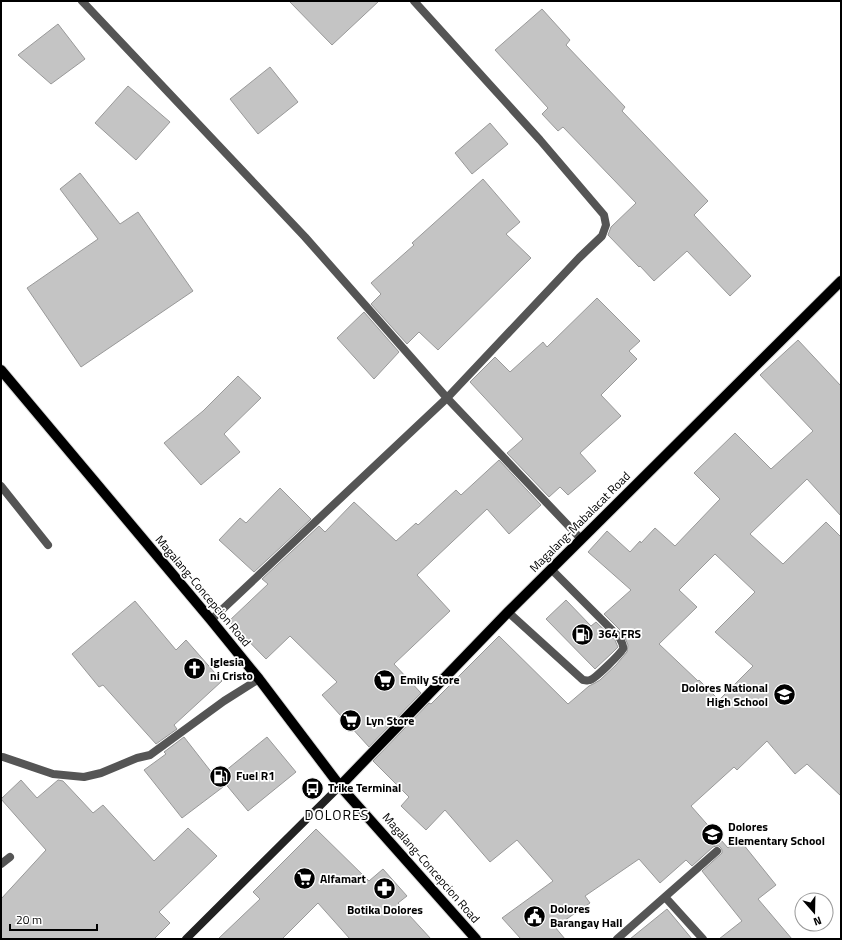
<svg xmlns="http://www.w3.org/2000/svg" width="842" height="940" viewBox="0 0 842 940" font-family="'Titillium Web',sans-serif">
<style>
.building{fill:#c4c4c4;stroke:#999;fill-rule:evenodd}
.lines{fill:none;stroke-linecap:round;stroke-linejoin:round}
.primary-casing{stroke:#dbdbdb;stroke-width:12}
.lane{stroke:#555;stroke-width:8}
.street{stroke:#555;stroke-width:8}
.secondary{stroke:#222;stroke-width:8}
.primary{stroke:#000;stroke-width:10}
.labels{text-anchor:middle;stroke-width:3.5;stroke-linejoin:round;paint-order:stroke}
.street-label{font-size:12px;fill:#000;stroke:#fff}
.poi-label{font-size:12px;font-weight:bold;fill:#000;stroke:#fff;text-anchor:start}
.quarter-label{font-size:14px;letter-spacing:1px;fill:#000;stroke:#fff}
</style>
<rect width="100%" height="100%" fill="#fff"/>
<!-- building -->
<path class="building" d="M289 1H379L332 45Z
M542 9 570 40 566 45 625 107 622 111 708 201 694 215 751 276 730 296 687 251 654 281 640 266 639 267 608 235 611 227 636 203 563 127 558 131 542 114 548 108 495 50Z
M58 24 85 59 51 84 18 55Z
M270 67 298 102 258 134 230 99Z
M128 86 170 122 136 160 95 123Z
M490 123 508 144 472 174 455 153Z
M80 173 120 224 138 212 193 291 81 367 27 288 98 239 60 189Z
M483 179 520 222 506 234 531 258 438 350 419 332 407 344 371 304 381 294 371 283 414 245 412 243Z
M597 298 640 341 629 351 637 359 601 395 621 416 580 453 596 471 568 495 560 487 549 497 507 453 523 439 470 382 495 357 510 372 543 342 547 347Z
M364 312 399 352 374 379 337 338Z
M798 340 841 386V516L807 479 750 534 783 564 826 522 841 537V796L807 764 795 774 767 741 737 770 734 767 691 806 728 848 739 839 776 885 758 899 792 939H719L742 921 702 871 722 853V850L721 848 719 846H716L713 847 692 866 686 860 660 883 639 859 585 896 590 903 555 927 565 939H521L502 918 553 881 517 840 490 862 445 810 426 830 401 806 409 797 373 761 429 703 431 704 499 636 568 704 589 686 595 683 600 680 616 665 627 652 628 645 623 633 604 614 631 590 588 552 607 531 630 552 640 541 641 543 655 528 675 546 720 499 694 473 735 433 771 469 813 431 760 375ZM715 554 755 592 715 632 753 666 719 700 699 680 698 681 659 644 697 607 679 590Z
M238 376 261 398 224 434 240 452 201 485 164 443 203 411Z
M499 460 541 505 509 534 487 509 417 575 450 611 394 664 421 693 369 747 322 695 337 682 290 636 266 659 229 621 268 584 262 579 319 526 325 532 354 502 396 541 416 523 418 525 456 490 461 495Z
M280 488 311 519 254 572 219 540 240 518 246 523Z
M566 600 591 626 596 622 615 640 617 645 618 647 613 652 595 669 546 619Z
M135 601 176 650 186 640 222 681 174 725 177 729 156 744 103 685 99 687 72 654Z
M184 737 223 787 182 818 144 770 166 754 164 752Z
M267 737 296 772 248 811 219 776Z
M21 780 37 798 58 780 63 781 93 813 103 805 154 861 188 828 217 856 159 912 170 923 154 939H1V899L46 850 1 799Z
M316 829 369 881 383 869 407 896 398 903 431 939H350L318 903 282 939H218L260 899 253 892Z
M667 909 692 939H630Z"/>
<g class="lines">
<defs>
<path id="primary" d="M1 370 211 620 259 679 340 786 476 939
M340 786 508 612 841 281"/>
</defs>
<!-- primary casing -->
<use href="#primary" class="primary-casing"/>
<!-- lane -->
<path class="lane" d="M1 486 48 545
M508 612 583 680C585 680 588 681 590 680 595 679 620 654 623 649 624 645 621 641 619 637L551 569
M3 757 53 774 84 777 101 773 137 758 150 755 224 701 259 679
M665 897 703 939
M617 939 717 851"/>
<!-- street -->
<path class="street" d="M82 1 305 237 447 398 581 539
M211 620 447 398 579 258 602 236 606 225 604 215 540 140 414 1
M1 864 10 857"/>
<!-- secondary -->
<path class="secondary" d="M186 939 340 786"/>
<!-- primary -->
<use href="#primary" class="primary"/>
</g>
<!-- icons -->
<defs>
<symbol id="fuel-disc" viewBox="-11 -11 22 22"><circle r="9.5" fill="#000" stroke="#fff"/><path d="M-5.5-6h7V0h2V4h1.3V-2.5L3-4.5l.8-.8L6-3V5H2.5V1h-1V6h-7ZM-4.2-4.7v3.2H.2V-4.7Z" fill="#fff"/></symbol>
<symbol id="church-disc" viewBox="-11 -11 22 22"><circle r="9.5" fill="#000" stroke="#fff"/><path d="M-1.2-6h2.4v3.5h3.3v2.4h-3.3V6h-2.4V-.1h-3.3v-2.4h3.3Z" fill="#fff"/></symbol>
<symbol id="supermarket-disc" viewBox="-11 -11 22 22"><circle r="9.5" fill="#000" stroke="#fff"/><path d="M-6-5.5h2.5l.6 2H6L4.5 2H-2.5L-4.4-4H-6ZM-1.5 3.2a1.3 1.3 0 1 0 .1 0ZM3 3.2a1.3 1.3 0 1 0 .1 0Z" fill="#fff"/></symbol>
<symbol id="school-disc" viewBox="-11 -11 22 22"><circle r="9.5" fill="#000" stroke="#fff"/><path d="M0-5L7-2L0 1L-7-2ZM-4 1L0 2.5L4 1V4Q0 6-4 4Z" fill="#fff"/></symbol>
<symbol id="bus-disc" viewBox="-11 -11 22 22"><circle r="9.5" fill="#000" stroke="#fff"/><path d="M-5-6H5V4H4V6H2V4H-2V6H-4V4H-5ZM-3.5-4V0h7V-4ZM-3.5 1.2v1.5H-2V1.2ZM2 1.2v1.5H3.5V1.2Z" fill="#fff"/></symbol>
<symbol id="pharmacy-disc" viewBox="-11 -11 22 22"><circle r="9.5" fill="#000" stroke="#fff"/><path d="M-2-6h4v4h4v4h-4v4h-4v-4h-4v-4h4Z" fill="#fff"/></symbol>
<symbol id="civic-disc" viewBox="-11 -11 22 22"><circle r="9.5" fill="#000" stroke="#fff"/><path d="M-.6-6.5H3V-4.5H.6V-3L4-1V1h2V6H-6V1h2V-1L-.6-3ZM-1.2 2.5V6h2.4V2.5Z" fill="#fff"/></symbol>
</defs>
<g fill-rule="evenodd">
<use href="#fuel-disc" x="570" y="622" width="25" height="25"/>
<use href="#church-disc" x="182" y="656" width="25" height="25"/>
<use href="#supermarket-disc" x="372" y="668" width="25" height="25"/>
<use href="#school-disc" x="772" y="682" width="25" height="25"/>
<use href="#supermarket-disc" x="338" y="708" width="25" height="25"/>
<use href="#fuel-disc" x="208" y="764" width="25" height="25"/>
<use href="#bus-disc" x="300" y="776" width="25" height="25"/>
<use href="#school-disc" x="700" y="822" width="25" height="25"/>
<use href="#supermarket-disc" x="292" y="866" width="25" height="25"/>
<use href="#pharmacy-disc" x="372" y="876" width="25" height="25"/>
<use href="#civic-disc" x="522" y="904" width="25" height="25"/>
</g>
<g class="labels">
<!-- street labels -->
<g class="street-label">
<text transform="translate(580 522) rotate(-45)" y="4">Magalang-Mabalacat Road</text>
<text transform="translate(203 591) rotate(50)" y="4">Magalang-Concepcion Road</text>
<text transform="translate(431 868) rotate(49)" y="4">Magalang-Concepcion Road</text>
</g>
<!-- poi labels -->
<g class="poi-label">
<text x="598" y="638">364 FRS</text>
<text x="210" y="666">Iglesia<tspan x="210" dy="14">ni Cristo</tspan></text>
<text x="400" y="684">Emily Store</text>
<text x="768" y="692" text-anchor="end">Dolores National<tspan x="768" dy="14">High School</tspan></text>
<text x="366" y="725">Lyn Store</text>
<text x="236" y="780">Fuel R1</text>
<text x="328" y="792">Trike Terminal</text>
<text x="728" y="831">Dolores<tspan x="728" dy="14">Elementary School</tspan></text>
<text x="320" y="883">Alfamart</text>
<text x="550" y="913">Dolores<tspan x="550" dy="14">Barangay Hall</tspan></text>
<text x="385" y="914" text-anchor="middle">Botika Dolores</text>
</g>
<!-- quarter labels -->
<g class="quarter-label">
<text x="337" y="820">DOLORES</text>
</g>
</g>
<!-- border -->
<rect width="842" height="940" fill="none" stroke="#000000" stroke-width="4"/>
<!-- north arrow -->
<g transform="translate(814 912) rotate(160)"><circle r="19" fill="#ffffff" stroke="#999999"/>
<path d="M0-3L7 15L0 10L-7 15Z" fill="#000000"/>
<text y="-6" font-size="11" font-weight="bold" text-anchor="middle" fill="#000000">N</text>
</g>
<!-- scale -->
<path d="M10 924v6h87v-6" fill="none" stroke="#000000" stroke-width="2"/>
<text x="16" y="924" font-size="12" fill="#000000" stroke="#ffffff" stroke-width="3" paint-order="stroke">20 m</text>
</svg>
